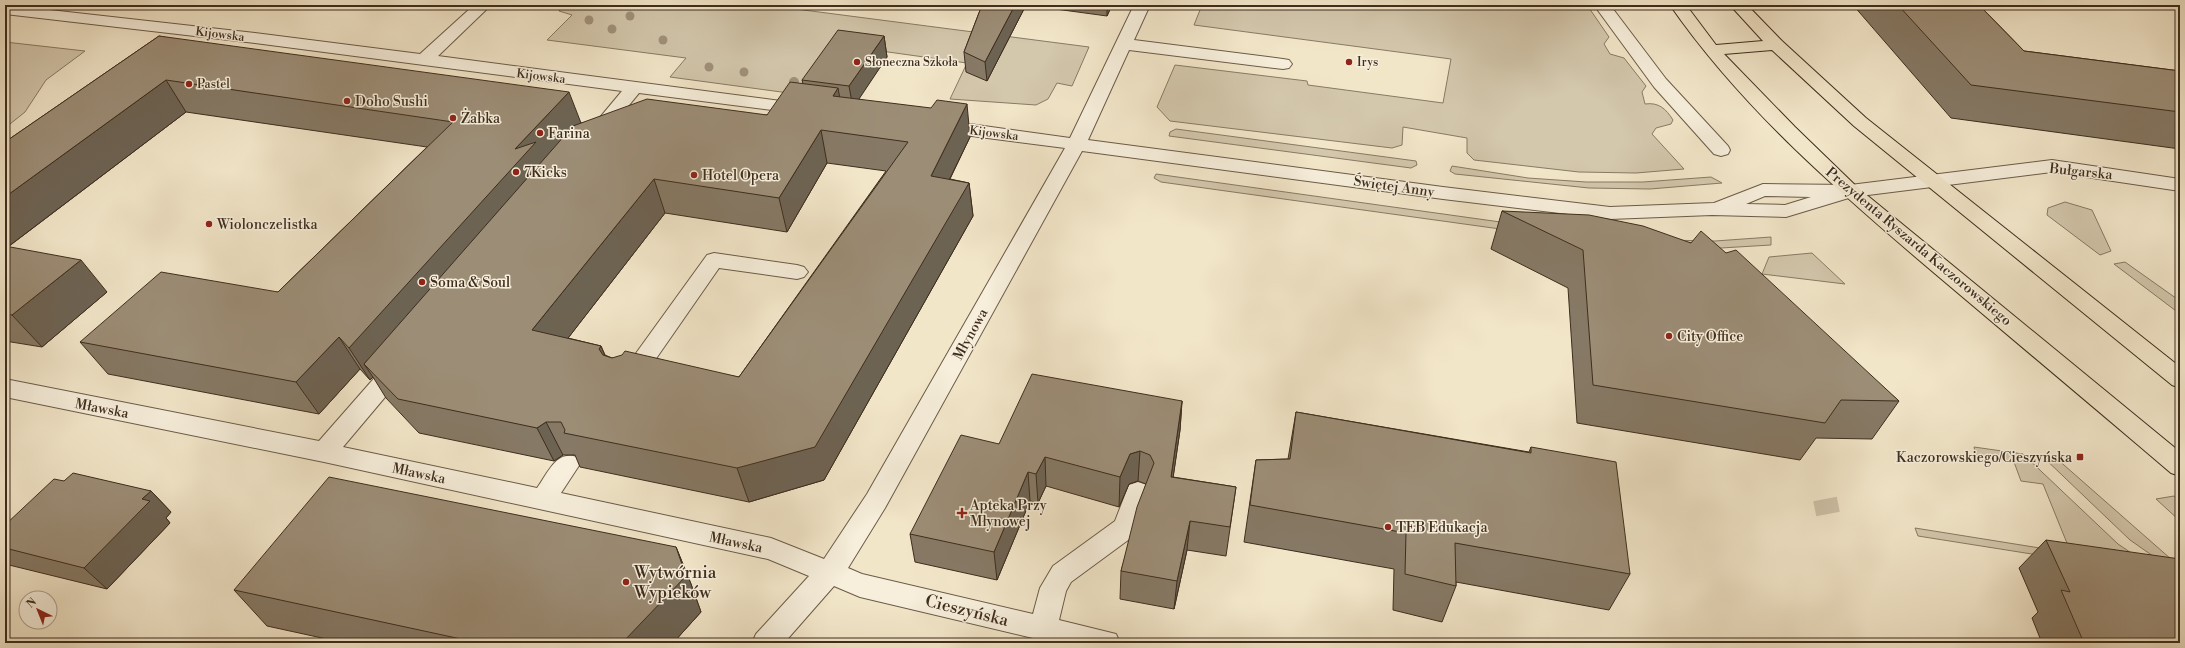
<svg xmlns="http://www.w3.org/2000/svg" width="2185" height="648" viewBox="0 0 2185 648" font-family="'Libre Bodoni',serif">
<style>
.green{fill:#d3c7ac;stroke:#887a64}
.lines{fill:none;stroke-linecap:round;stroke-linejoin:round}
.minor-tunnel{stroke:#cec1a7;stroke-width:24;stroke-dasharray:24 12;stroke-linecap:butt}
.minor-casing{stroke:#6b5b48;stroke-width:2}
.major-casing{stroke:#3e2d1d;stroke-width:2}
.minor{fill:#f7efdc;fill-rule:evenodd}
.major{fill:#f2e6c9;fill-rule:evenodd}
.tree{fill:#a0917a}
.wall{fill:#867965;stroke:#3e2d1d;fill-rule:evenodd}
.shaded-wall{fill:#6d6353;stroke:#3e2d1d}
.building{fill:#9c8d76;stroke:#3e2d1d;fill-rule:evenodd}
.poi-dot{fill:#8f2418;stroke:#f7efdc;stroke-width:1.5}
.labels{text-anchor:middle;stroke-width:3;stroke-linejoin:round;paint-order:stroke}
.far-street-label{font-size:12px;fill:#3e2d1d;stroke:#f7efdc}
.far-poi-label{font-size:12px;fill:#3e2d1d;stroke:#f7efdc;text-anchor:start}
.poi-label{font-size:14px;fill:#3e2d1d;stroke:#f7efdc;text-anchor:start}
.street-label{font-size:14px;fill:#3e2d1d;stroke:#f7efdc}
.near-poi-label{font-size:17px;fill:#3e2d1d;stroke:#f7efdc;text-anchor:start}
.near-street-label{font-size:17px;fill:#3e2d1d;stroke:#f7efdc}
</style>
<rect width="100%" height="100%" fill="#f2e6c9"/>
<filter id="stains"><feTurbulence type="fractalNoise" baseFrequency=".005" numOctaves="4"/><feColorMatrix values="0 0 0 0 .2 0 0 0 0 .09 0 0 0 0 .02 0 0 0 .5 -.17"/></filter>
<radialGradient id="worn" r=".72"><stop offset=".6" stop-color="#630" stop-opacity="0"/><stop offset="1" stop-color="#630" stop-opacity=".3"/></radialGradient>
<!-- green -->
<path class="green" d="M562 5H765L1089 47 1072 86 1057 83 1048 99 1036 105 950 99 967 63 845 46 811 96 670 77 686 58 547 40 572 15 559 11Z
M1202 5H1587L1609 37 1604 44 1610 54 1624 58 1646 86 1642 92 1645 104C1659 102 1666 109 1673 120L1671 124 1656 128 1652 134 1684 169 1636 173 1579 172 1474 160 1467 153V138L1403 127 1402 145 1392 148 1170 121 1157 107 1175 65 1307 81 1308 85 1443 103 1451 59 1194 25Z
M5 42 85 51 46 80 25 112 5 128Z
M1176 129 1416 161 1417 165 1411 168 1169 136 1170 132Z
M1452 166 1528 178 1586 182H1643L1711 177 1722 183 1650 189 1589 188 1455 174 1450 171Z
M1156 174 1565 231 1664 240 1715 241 1771 237V245L1721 248H1668L1565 238 1161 182 1154 178Z
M2065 202 2092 210 2111 251 2100 255 2047 215 2048 208Z
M1812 253 1845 284 1762 274 1769 257Z
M2125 262 2180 301V314L2114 264Z
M1974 447 2023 454 2118 544 2180 586 2139 571 1918 536 1915 528 2071 553 2043 484 2021 481 2014 462 1976 455Z
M2041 455 2056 458 2180 567V575L2130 540Z
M2174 496 2180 501V521L2156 499Z"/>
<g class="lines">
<!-- minor-tunnel -->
<path class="minor-tunnel" d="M1825 499 1828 514"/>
<defs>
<path id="minor" d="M5 5 255 33 420 54 474 5H491L438 56 804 104 810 105 813 109 810 113 804 114 639 93 603 137 596 139 589 137 587 133 622 91 255 43 5 14Z
M1134 5H1150L1134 40 1283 59 1289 60 1292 64 1289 68 1283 69 1129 50 1088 140 1443 187 1610 207 1714 203 1763 184 1850 185 2052 160 2180 179V191L2052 172 1852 197 1786 217 1712 215 1610 219 1443 199 1082 151 885 508 848 568 862 574 1033 614 1040 588 1053 566 1115 521 1129 485 1138 482 1147 485 1151 492 1135 535 1071 582 1066 591 1059 620 1116 634 1120 643H1054L860 597 834 586 784 643H752L756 634 809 576 768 559 324 462 5 397V379L319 441 391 359 399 357 407 359 410 365 407 371 343 447 537 488C548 473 556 450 577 457L580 464 561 493 771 538 824 559 867 494 1065 148 941 132 935 130 932 126 935 122 941 120 1070 138ZM1765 196 1811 197 1785 205 1746 204Z
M1594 5H1610L1666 79 1728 146 1730 150 1728 154 1721 156 1714 154 1654 87Z
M714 253 797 265 804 267 808 272 804 277 797 279 719 268 637 386 629 389 621 386 617 380 621 374 707 255Z"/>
<path id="major" d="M1670 5H1686L1716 45 1763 41 1730 5H1747L1782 41 1866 118 2180 367V388L2172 385 1854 126 1772 50 1724 54 1795 127 1857 187 2180 452V476L2171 473C2094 407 2016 342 1939 277 1842 195 1743 110 1670 5Z"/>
</defs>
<!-- minor casing -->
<use href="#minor" class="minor-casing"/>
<!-- major casing -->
<use href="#major" class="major-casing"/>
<!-- minor -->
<use href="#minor" class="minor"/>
<!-- major -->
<use href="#major" class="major"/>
</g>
<!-- trees -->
<g class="tree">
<circle cx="630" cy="16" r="4.5"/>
<circle cx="589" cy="20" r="4.5"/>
<circle cx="612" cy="29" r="4.5"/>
<circle cx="663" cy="40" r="4.5"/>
<circle cx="709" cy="67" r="4.5"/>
<circle cx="744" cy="72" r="4.5"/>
<circle cx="794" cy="82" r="5"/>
</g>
<!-- wall -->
<path class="wall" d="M982 5H1112L1107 16 1026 5 987 81 966 72 964 52Z
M1853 5H1979L2024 51 2180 71V149L1951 118Z
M159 36 581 123 767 115 803 84 802 80 884 36 887 57 858 99 970 137 950 179 969 183 973 216 824 480 749 502 580 467 575 455H563L554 461 419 433 386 398 373 377 370 380 360 369 319 414 108 374 80 342 278 292 427 147 186 112 8 247 107 292 42 347 5 341V142ZM827 163 886 171 739 377 612 358 605 355 601 346 568 338 665 213 787 232Z
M1502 211 1691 243 1726 253 1899 401 1872 439 1816 438 1800 460 1577 423 1568 288 1491 249Z
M1182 401 1180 430 1173 477 1236 487 1226 556 1187 550 1174 609 1120 599 1121 571 1146 484 1138 481 1129 484 1119 507 1046 486 1038 503 1030 501 997 580 915 562 910 534 999 444Z
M1296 412 1529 452 1531 447 1630 574 1609 610 1456 582V586L1442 622 1393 610 1394 569 1244 542 1256 460 1288 459Z
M64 481 151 491 171 512 166 518 170 523 107 589 9 565 5 561V525Z
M2046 540 2180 643H2042L2032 618 2038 612 2019 568Z
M676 547 691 584 701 612 673 643H345L267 626 234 590Z"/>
<!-- shaded-wall -->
<path class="shaded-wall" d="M1015 5H1026L987 81 985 62Z
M1107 5H1112L1107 16Z
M884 36 887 57 853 108 849 86Z
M166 80 186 112 5 249V197Z
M838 88 844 121 833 96Z
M569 92 581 123 364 364 373 377 370 380 349 348 515 149Z
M967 104 970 137 935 209 931 176Z
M821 130 827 163 787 232 779 198Z
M654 179 665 213 548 364 532 330Z
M969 183 973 216 824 480 749 502 737 468Z
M81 260 107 292 42 347 12 315Z
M339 337 360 369 319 414 296 382Z
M601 346 615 380 599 349Z
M1182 401 1180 430 1169 506 1171 477Z
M546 422 563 455 554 461 537 428Z
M1140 451 1138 481 1129 484 1119 507 1120 477 1130 454Z
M1045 457 1046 486 1038 503 1036 474Z
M1028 472 1030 501 997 580 994 552Z
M151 491 171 512 166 518 170 523 107 589 84 568 142 499Z
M1190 521 1187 550 1174 609 1177 581Z
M676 547 691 584 701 612 673 643H622Z"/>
<!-- building -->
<path class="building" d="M982 5H1015L985 62 964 52Z
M1898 5H1979L2024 51 2180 71V112L1971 85Z
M838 30 884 36 849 86 802 80Z
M159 36 569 92 515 149 536 142 349 348 339 337 296 382 80 342 161 272 278 292 453 122 166 80 5 197V142Z
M790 82 838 88 833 96 931 108 937 100 967 104 931 176 969 183 815 447 737 468 564 433 565 430 561 422H546L537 428 398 399 364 364 573 126 647 99 767 115ZM821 130 908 142 739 377 625 351 622 355 612 358 603 355 599 349 601 346 532 330 654 179 779 198Z
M1502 211 1589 215 1643 226 1691 243 1701 231 1726 253 1736 250 1899 401 1841 400 1825 423 1593 385 1583 250Z
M5 246 81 260 12 315 5 314Z
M1032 374 1182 401 1171 477 1236 487 1230 527 1190 521 1177 581 1121 571 1137 507 1154 463 1150 455 1140 451 1130 454 1120 477 1045 457 1036 474 1028 472 994 552 910 534 961 435 999 444Z
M1296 412 1531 453V447L1616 462 1630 574 1455 543 1456 586 1405 574 1406 533 1250 505 1256 460 1290 459Z
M73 473 151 491 142 499 150 501 84 568 5 548V525L54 479 64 481Z
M329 477 676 547 686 576 622 643H474L475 642 234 590Z
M2046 540 2180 559V643H2084L2061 590 2070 592Z"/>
<!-- markers -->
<g class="poi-dot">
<circle cx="857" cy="62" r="4"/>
<circle cx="1349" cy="62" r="4"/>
<circle cx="189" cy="84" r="4"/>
<circle cx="347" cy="101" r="4"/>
<circle cx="453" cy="118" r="4"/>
<circle cx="540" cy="133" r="4"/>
<circle cx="516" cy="172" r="4"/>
<circle cx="694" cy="175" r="4"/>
<circle cx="209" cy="224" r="4"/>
<circle cx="422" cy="282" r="4"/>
<circle cx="1669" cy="336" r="4"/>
<rect x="2076" y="453" width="8" height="8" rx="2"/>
<path d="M960 507h4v4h4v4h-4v4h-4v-4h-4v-4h4z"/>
<circle cx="1388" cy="527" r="4"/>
<circle cx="626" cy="582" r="4"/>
</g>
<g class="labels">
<!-- far-street labels -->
<g class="far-street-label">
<text transform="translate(220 34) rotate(7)" y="4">Kijowska</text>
<text transform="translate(541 76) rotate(7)" y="4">Kijowska</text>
<text transform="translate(994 133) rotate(7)" y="4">Kijowska</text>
</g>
<!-- far-poi labels -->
<g class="far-poi-label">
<text x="865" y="66">Słoneczna Szkoła</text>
<text x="1357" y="66">Irys</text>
<text x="197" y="88">Pastel</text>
</g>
<!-- poi labels -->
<g class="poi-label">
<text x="355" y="106">Doho Sushi</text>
<text x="461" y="123">Żabka</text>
<text x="548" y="138">Farina</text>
<text x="524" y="177">7Kicks</text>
<text x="702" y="180">Hotel Opera</text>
<text x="217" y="229">Wiolonczelistka</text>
<text x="430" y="287">Soma &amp; Soul</text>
<text x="1677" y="341">City Office</text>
<text x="2072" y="462" text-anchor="end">Kaczorowskiego/Cieszyńska</text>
<text x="970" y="510">Apteka Przy<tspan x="970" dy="16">Młynowej</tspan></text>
<text x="1396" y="532">TEB Edukacja</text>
</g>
<!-- street labels -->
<g class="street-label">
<text transform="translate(2081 171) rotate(6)" y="5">Bułgarska</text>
<text transform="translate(1394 186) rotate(8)" y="5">Świętej Anny</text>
<text transform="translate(1919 246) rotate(40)" y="5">Prezydenta Ryszarda Kaczorowskiego</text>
<text transform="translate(970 334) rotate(-61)" y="5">Młynowa</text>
<text transform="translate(102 408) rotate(11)" y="5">Mławska</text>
<text transform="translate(419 473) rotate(12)" y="5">Mławska</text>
<text transform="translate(736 542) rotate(12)" y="5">Mławska</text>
</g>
<!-- near-poi labels -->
<g class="near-poi-label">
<text x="634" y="578">Wytwórnia<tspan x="634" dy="20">Wypieków</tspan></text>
</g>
<!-- near-street labels -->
<g class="near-street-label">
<text transform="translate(967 610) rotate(14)" y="6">Cieszyńska</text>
</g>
</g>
<!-- margin -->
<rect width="2185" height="648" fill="none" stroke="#f2e6c9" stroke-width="20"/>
<rect x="6" y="6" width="2173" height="636" fill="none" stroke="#3e2d1d" stroke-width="2"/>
<rect x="10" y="10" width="2165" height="628" fill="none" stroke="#3e2d1d"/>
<!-- north arrow -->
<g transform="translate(38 610) rotate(317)"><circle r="19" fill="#f7efdc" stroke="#ada190"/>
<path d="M0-3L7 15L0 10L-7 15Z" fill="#8f2418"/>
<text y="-6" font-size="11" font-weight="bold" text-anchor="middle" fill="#3e2d1d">N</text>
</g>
<rect width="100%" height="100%" filter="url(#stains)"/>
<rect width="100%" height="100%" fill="url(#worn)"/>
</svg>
